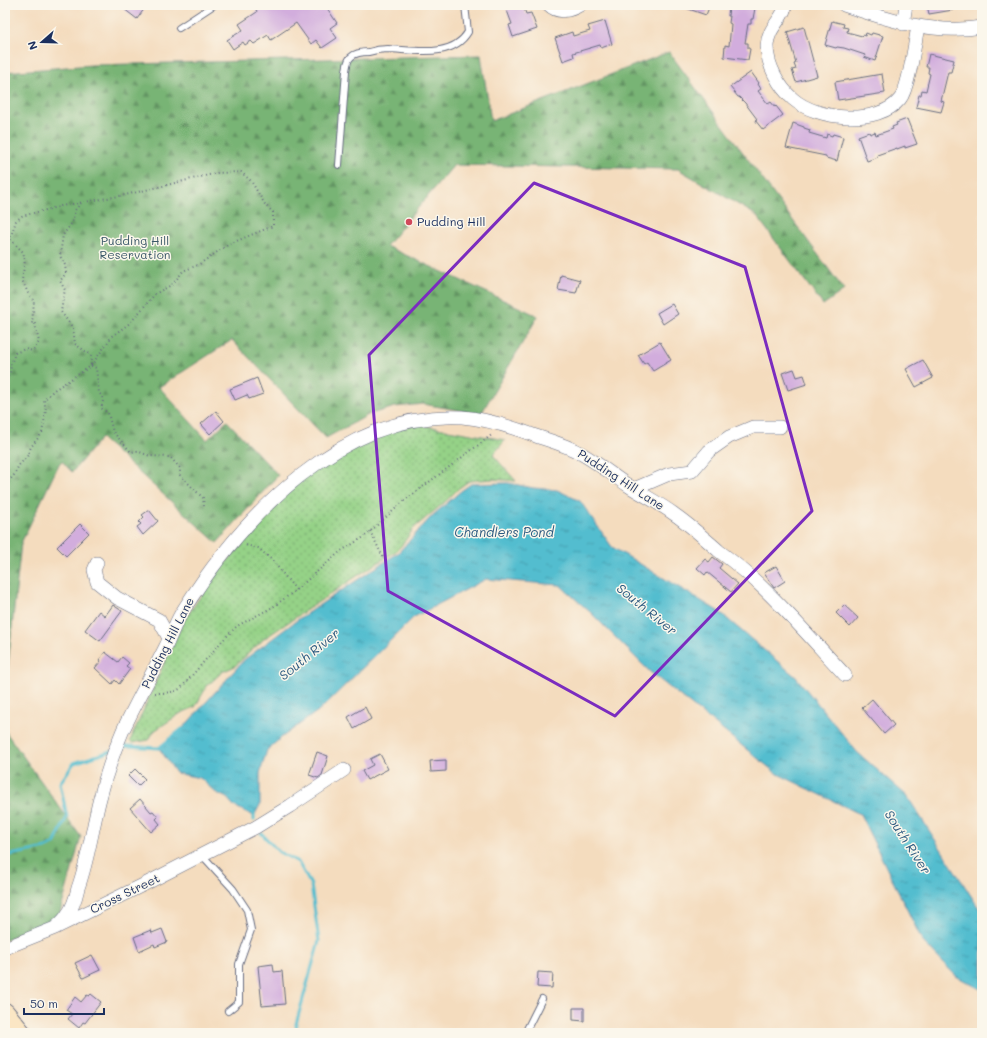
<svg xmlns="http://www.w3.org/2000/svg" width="987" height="1038" viewBox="0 0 987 1038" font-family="Mali,sans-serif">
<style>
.green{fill:url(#green-dots);stroke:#588072}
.forest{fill:url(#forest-firs);stroke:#4a7269}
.water{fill:url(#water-ripples);stroke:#377696}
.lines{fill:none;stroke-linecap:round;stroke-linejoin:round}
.stream{stroke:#53bdcf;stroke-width:3}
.building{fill:#d2addd}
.service-casing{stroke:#676c80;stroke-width:8}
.minor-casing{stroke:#676c80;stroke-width:14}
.secondary-casing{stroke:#676c80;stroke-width:20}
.path{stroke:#676c80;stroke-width:2;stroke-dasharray:1 3;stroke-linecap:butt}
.service{stroke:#fff;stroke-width:6}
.minor{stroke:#fff;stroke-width:13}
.secondary{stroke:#fbe6c4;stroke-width:18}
.marked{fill:none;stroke:#7b2cbf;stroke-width:3;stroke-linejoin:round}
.poi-dot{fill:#d1495b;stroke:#fbf7ec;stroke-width:1.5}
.labels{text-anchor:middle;stroke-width:3;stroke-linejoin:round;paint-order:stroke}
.poi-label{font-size:12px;fill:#1b2f5e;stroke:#fbf7ec;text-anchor:start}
.park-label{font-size:12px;fill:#3a5868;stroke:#fbf7ec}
.street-label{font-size:12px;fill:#1b2f5e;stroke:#fbf7ec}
.water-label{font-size:13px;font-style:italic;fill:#2c5a80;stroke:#fbf7ec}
</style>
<defs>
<pattern id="green-dots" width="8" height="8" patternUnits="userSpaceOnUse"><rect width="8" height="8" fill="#95d287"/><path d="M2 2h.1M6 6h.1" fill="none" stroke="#79ab72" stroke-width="1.8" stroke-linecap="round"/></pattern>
<pattern id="forest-firs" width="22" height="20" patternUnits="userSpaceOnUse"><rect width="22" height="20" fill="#78b474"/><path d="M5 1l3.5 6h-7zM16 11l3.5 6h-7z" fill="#629362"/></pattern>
<pattern id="water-ripples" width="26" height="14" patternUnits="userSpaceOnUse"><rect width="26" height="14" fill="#53bdcf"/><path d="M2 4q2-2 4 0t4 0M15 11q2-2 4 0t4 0" fill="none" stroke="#449aab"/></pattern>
</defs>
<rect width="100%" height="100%" fill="#fbf7ec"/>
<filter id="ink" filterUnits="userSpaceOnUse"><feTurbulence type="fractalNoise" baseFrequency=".025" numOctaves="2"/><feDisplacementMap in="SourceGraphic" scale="8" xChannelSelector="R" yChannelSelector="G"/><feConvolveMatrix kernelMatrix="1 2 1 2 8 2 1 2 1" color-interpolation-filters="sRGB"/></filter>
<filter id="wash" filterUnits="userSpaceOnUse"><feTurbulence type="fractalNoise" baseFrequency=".012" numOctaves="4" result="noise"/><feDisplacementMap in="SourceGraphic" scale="16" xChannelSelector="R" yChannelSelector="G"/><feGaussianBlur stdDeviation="0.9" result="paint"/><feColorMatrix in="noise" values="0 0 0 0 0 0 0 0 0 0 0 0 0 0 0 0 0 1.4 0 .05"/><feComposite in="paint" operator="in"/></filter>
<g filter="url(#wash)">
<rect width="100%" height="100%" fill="#f4dcbe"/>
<!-- green -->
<path class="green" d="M414 424 505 440 493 455 516 481 493 479 469 481 459 488 446 501 414 528 402 545 395 552 357 576 265 638 235 666 222 672 207 686 195 707 181 713 154 731 149 740 132 743 130 741 158 677 183 622 216 574 297 482 331 456 375 436Z"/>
<!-- forest -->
<path class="forest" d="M669 52 844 290 823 305 756 215 678 169 454 165 386 246 538 316 481 414 423 404 395 407 370 414 326 438 232 340 159 387 207 440 227 421 278 475 217 543 101 438 72 472 62 461 59 464 21 543 5 693V72L92 65 481 55 491 121Z
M5 731 81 837 59 916 5 940Z"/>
<!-- water -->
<path class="water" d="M508 483 533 488 557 490 580 501 612 547 718 611 796 677 857 752 907 796 982 913V990L956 976 923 942 860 814 776 773 649 671 590 612 560 585 486 579 414 617 322 708 282 737 267 750 260 773V805L254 816 234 806 227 798 215 792 200 778 176 773 159 748 182 729 244 660 300 618 398 553 432 516 461 491 471 484Z"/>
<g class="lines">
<!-- stream -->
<path class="stream" d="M120 748 127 746 159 748 182 729H185
M254 813V820
M261 833 279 852 298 862 311 885 319 941 296 1024 297 1033
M5 856 46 848 54 844 67 817 60 783 74 763 111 751"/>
</g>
<g id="blocks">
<!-- building -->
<path class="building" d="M119 5H147L137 19Z
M263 5H325L337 23 330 28 337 38 322 48 316 40 311 44 296 23 271 40 268 35 254 44 251 41 245 45 243 42 233 49 227 40 243 30 239 24 257 12 256 10Z
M505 5H523L526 14 531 13 537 29 513 37 509 25 512 24Z
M681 5H710L706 15 680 6Z
M729 5 755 8 753 19H751V24H748L745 43H748V48L750 49 748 60 724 57 725 45 729 46 731 24 729 23 730 16H728Z
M927 5H953V10L929 14Z
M605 21 612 44 601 48 600 45 573 53 574 57 563 61 555 38 572 32 573 36 590 31 588 26Z
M832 21 844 24 843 27 848 28 847 32 862 36 863 35 865 36 866 33 871 35 872 33 883 36 875 61 864 57 865 55 844 48 837 47 836 48 825 45Z
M804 27 817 76 796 82 792 70 796 69 794 64 796 63 787 32Z
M929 54 954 60 951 72H948L941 101 944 102 941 112 916 107 919 95H921L922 90 926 91 930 74 928 73 929 67H926Z
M751 72 759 83 758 84 761 89 758 91 768 104 771 102 775 107 776 106 783 115 763 130 755 120 757 119 745 103 739 97H738L730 87Z
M882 74 885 93 838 100 835 82Z
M907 119 917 144 905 148V146L897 149V148L877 155 878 157 867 161 858 136 869 132 870 134 875 132 876 135 893 129 892 127 897 125 896 123Z
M793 123 804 127V128L810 130 809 133 826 138 827 134 832 136 833 134 843 137 837 161 826 158V156L786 148Z
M561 275 580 280 576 293 558 290Z
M672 304 678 314 663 324 657 313Z
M660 342 671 360 653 371 647 362 644 364 638 355Z
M923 360 933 378 916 387 906 369Z
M794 369 797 377 804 375 807 384 788 390 782 373Z
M257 378 263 394 249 399 247 395 235 400 230 389Z
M216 411 224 421 210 434 201 424Z
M149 510 158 521 143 535 137 527 141 524 139 522 144 517 142 515Z
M80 524 89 533 66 556 57 547Z
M713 557 722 564 719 568 738 584 731 592 707 572 705 575 697 568 705 559 709 562Z
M776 566 785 581 774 588 764 573Z
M113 605 122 611 100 641 85 630 99 611 105 616Z
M844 605 858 618 850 627 836 613Z
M105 652 118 662 122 657 129 663 126 666 130 669 119 684 115 680 112 684 95 668 101 661 99 660Z
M872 699 894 725 884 734 862 708Z
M365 707 371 719 354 729 348 717Z
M317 752 328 756 322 775 318 778 309 775Z
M380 754 388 769 367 780 362 771 373 765 370 759Z
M446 760V771L431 772 430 761Z
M135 769 145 779 138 786 128 776Z
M140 799 151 812 153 811 158 817 156 819 160 824 151 832 130 808Z
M162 929 167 942 155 947 154 944 139 951 134 937 151 930 152 933Z
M92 955 100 970 83 978 75 963Z
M273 964 274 972 282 971 285 1004 262 1006 258 966Z
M538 972 553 973 552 988 537 987Z
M91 994 101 1002 85 1023 83 1022 79 1028 68 1019 72 1014 66 1010 75 997 81 1002 87 995 89 996Z
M573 1008H584V1021L573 1020Z"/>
</g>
</g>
<g filter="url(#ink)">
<use href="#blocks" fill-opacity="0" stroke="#676c80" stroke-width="1"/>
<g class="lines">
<defs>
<path id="service" d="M179 28 214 5
M339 165 346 71C347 66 347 60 351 57 355 53 364 52 369 52 375 50 381 49 388 49 414 50 452 59 468 32L465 5
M202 855 233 889 247 910 251 930 239 964V1002L228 1011
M525 1033 542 999"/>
<path id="minor" d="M549 5C558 14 570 11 580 5
M786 5C782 21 768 27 767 46 767 65 779 87 793 99 817 120 878 126 900 99 909 88 915 42 918 26
M844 5C888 20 934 35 982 27
M903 24 906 5
M634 489 669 474 692 471 709 451 729 437 753 427H780
M97 563 94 570 97 582 117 598 159 620 169 638
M55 928C59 924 64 920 67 915 73 908 76 897 78 888 88 860 92 831 99 802 105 777 113 753 123 730 137 701 152 674 166 646 172 634 176 620 184 609 243 516 342 411 462 417 488 419 512 427 536 436 551 441 566 445 580 453 597 462 612 475 629 486 643 495 659 503 674 514 690 525 704 538 719 551 735 563 750 575 764 589 792 616 818 646 845 675
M5 948 55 928 145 884 256 827 290 806 344 770"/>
<path id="secondary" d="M5 1012 22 1033"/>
</defs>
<!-- service casing -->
<use href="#service" class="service-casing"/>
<!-- minor casing -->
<use href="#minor" class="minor-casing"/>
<!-- secondary casing -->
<use href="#secondary" class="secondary-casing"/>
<!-- path -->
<path class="path" d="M81 203 75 210 72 223 63 235 60 256 65 265 66 273 60 281 65 290 63 299 61 312 73 328 75 344 91 355V365
M91 366 96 368 99 393 102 396 103 401 101 408 108 413 113 432 131 452 137 451 150 456 170 457 180 468V475L203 498 204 507
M5 378 10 374 11 364 15 353 25 349 33 351 39 342 35 324H32L34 301 28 293 22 280 25 260 23 252 10 239 16 221 22 216 61 206 125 195 217 173 241 172 251 181 266 206 273 212V226L229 244 198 265 183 271 173 284 155 294 130 323 112 336 91 366 54 390 44 400 46 411 42 433 31 447 27 457 19 465 14 475 5 486
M370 531 383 557
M296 590 341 551 364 537 404 501 493 434
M155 693C164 693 174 693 181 688L222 641 237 626 273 607 296 590 272 560 258 548 245 545"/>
<!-- service -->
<use href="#service" class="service"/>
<!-- minor -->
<use href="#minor" class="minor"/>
<!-- secondary -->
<use href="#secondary" class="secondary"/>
</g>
</g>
<!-- marked area -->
<path class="marked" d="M534 183 745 267 812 511 615 716 388 591 369 355Z"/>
<!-- markers -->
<circle class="poi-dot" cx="409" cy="222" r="4"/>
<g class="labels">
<!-- poi labels -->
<g class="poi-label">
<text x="417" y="226">Pudding Hill</text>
</g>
<!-- park labels -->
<g class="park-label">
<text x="135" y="245">Pudding Hill<tspan x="135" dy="14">Reservation</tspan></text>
</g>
<!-- street labels -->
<g class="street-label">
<text transform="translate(621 480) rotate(33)" y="4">Pudding Hill Lane</text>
<text transform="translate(168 643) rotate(-63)" y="4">Pudding Hill Lane</text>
<text transform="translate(125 894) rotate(-26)" y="4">Cross Street</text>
</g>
<!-- water labels -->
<g class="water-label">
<text x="504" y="537">Chandlers Pond</text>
<text transform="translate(647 609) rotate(39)" y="5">South River</text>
<text transform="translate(309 654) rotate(-39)" y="5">South River</text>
<text transform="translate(908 842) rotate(57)" y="5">South River</text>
</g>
</g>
<!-- margin -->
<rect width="987" height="1038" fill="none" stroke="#fbf7ec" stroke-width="20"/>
<!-- north arrow -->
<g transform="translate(42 42) rotate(250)" stroke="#fbf7ec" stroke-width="3" paint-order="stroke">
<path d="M0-3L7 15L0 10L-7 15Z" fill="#1b2f5e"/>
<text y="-6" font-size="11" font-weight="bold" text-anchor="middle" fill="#1b2f5e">N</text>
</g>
<!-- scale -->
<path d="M24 1008v6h80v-6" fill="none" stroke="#1b2f5e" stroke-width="2"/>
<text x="30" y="1008" font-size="12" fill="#1b2f5e" stroke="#fbf7ec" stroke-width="3" paint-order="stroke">50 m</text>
</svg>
